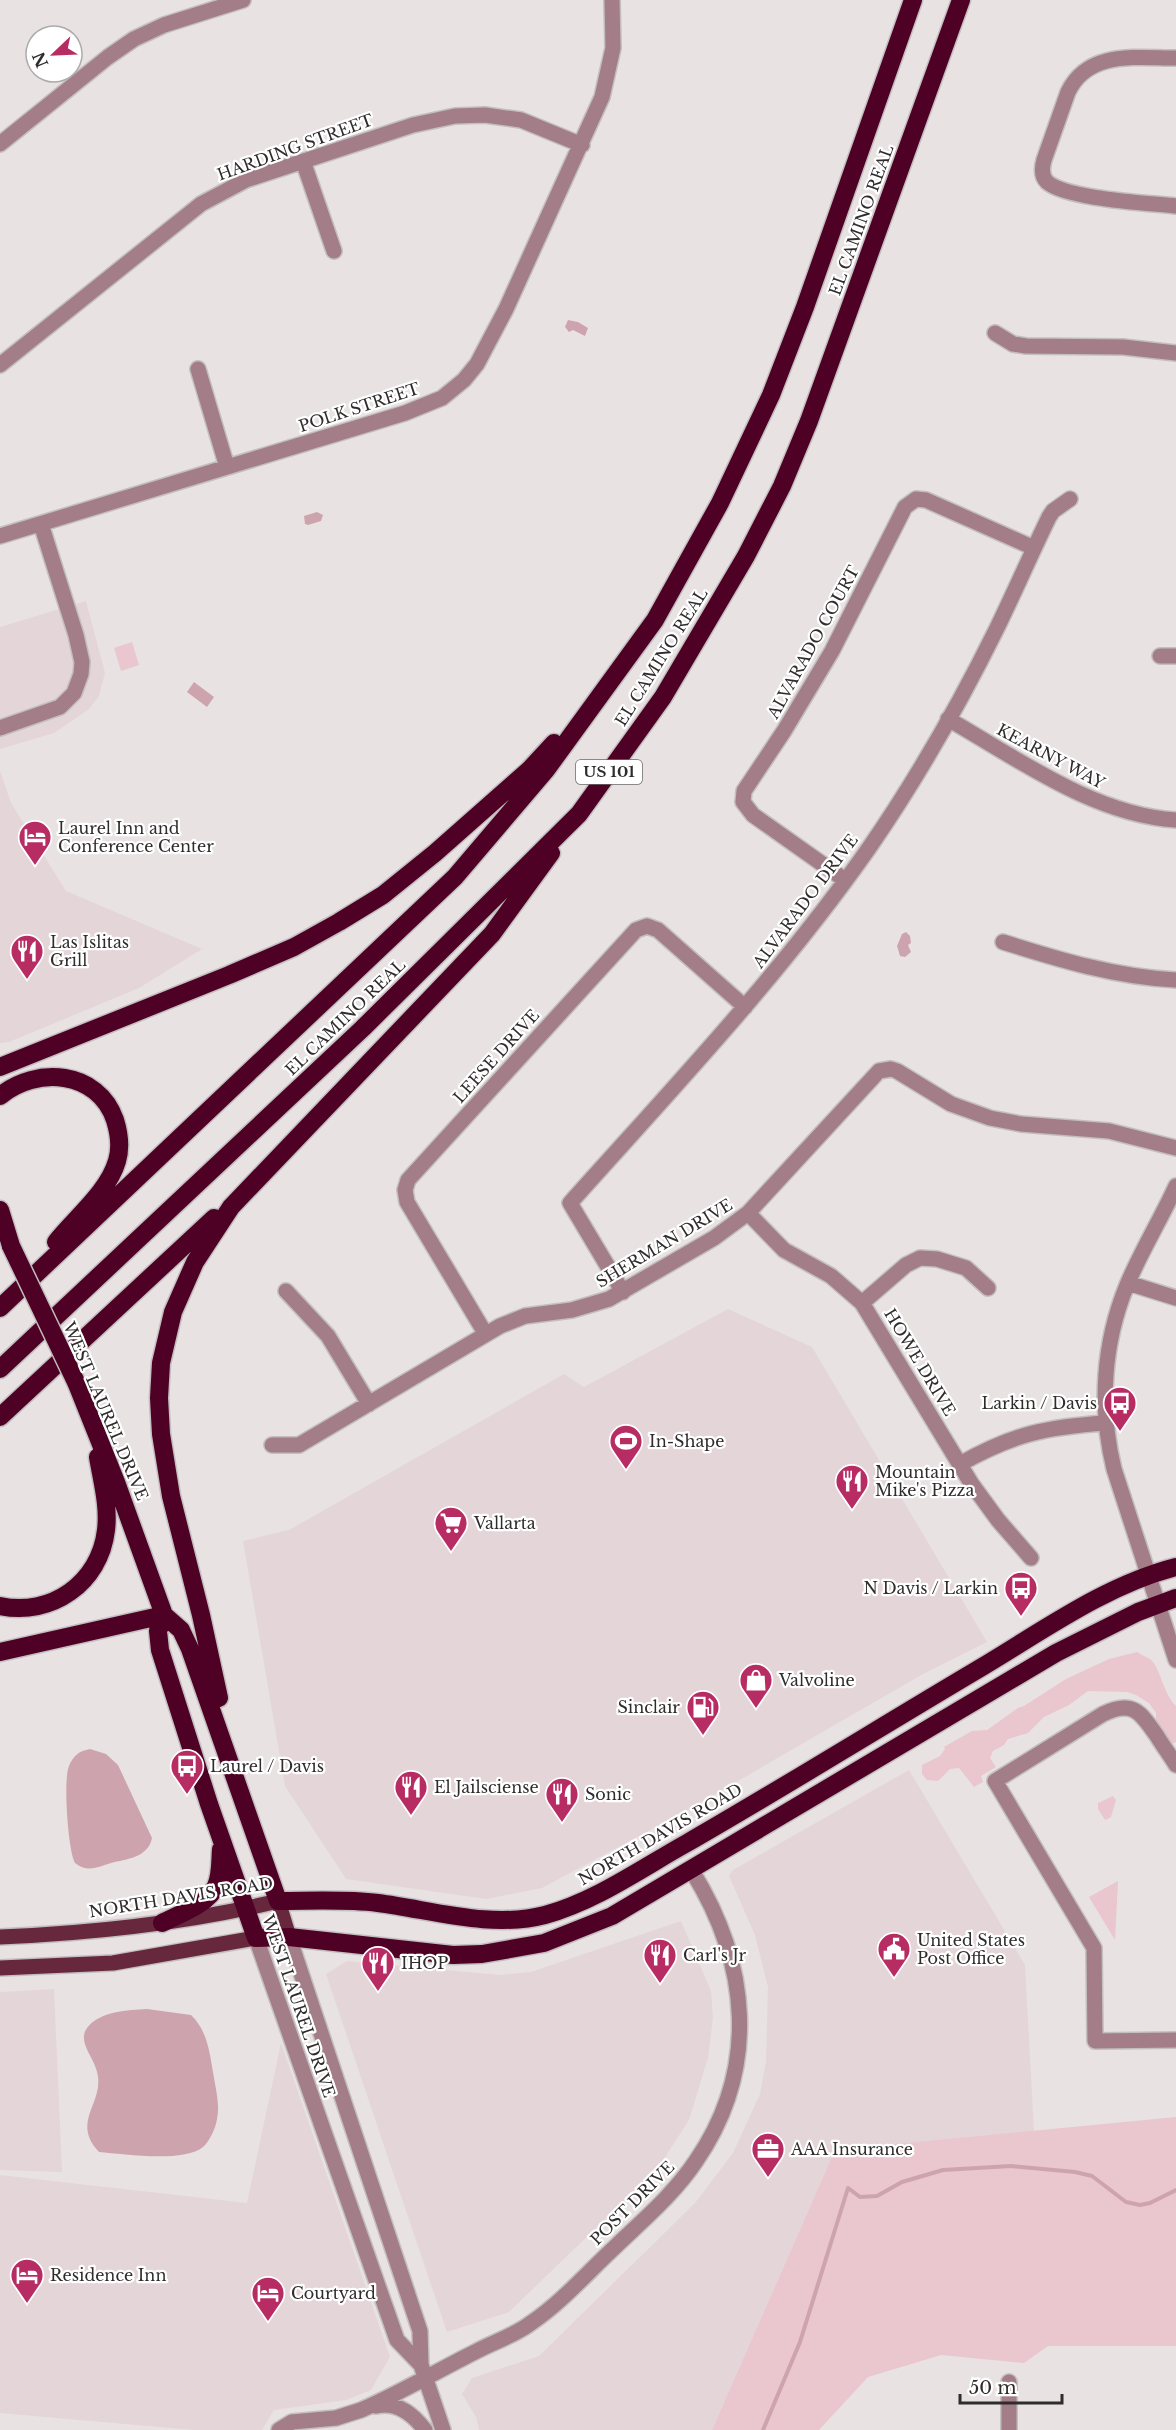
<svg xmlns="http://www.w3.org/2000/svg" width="1176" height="2430" viewBox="0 0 1176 2430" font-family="'Libre Baskerville',serif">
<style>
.built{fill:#e4d5d8}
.green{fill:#eac6cf}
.water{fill:#cda4ae}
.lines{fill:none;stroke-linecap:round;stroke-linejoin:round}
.stream{stroke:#cda4ae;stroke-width:4}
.minor-casing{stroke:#c3bebf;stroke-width:18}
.major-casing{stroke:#c3bebf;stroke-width:18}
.highway-casing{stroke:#c3bebf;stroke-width:21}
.minor{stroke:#a37d87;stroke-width:15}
.major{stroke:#67283d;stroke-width:15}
.highway{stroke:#4f0125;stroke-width:18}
.highway-bridge-casing{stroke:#c3bebf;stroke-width:21;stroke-linecap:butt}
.highway-bridge{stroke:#4f0125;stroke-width:18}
.labels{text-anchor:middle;stroke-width:4.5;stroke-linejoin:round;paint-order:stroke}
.shield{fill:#fff;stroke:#6d6b6c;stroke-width:1.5}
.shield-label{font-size:15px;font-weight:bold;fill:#2f2c2d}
.street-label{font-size:16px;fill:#2f2c2d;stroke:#fff}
.poi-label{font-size:16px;fill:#2f2c2d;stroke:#fff;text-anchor:start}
</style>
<rect width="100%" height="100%" fill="#e8e2e3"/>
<!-- built -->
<path class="built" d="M86 601 105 673 99 696 89 709 54 733 0 749V627Z
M0 771 11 803 66 891 202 949 139 988 9 1042 0 1043Z
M728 1309 812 1347 987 1642 923 1674 693 1807 542 1888 486 1899 346 1879 285 1786 243 1541 289 1530 564 1374 584 1387Z
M909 1770 1025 1965 1034 2132 835 2150 712 2430H479L476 2417 462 2394 472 2378 539 2356 695 2203 733 2153 760 2094 766 2061 768 1987 755 1935 729 1876 733 1870Z
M681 1921 711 1991 713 2018 708 2058 689 2120 658 2168 509 2312 447 2332 326 1974 347 1961 500 1975 531 1972Z
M54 1989 62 2172 0 2170V1992Z
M281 2043 390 2357 371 2390 346 2400 274 2410 262 2430H193L0 2413V2175L247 2203Z"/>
<!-- green -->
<path class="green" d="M132 642 139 665 121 671 114 648Z
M1137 1652C1141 1655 1147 1657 1150 1659 1161 1668 1162 1692 1176 1706V1742L1171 1744 1156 1720V1713L1149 1703 1136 1695 1127 1692 1088 1691 1069 1705 1044 1717 1028 1733 1008 1739 1004 1745 993 1751 990 1758 996 1767 981 1776 983 1782 974 1787 959 1768 950 1769 938 1781 927 1780 922 1774V1765L940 1756 945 1749 944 1747 972 1731 987 1730 1018 1708 1024 1706 1066 1679 1109 1659Z
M1113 1796 1116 1800 1111 1817 1105 1820 1098 1809V1803Z
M1118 1881 1115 1940 1089 1897Z
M1176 2117V2346H1048L1024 2363 941 2355 868 2377 819 2430H712L835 2150Z"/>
<!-- water -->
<path class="water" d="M568 320 578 322 588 328 585 336 573 330 569 332 565 327Z
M317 512 323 515 321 521 308 525 305 524 304 516Z
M194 682 214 697 207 707 187 692Z
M906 932 910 936 911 943 908 945 911 952 905 957 900 956 897 946 902 934Z
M90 1749 106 1754 118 1765 152 1838C148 1858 126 1859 111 1863 98 1867 87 1873 75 1863 68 1850 63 1779 69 1766 73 1756 79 1751 90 1749Z
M147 2009 191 2015C208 2031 210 2055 214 2078 216 2090 220 2106 217 2119 216 2127 210 2141 203 2147 184 2163 123 2154 99 2152 68 2119 110 2101 95 2066 91 2055 78 2040 87 2028 100 2011 128 2010 147 2009Z"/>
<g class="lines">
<!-- stream -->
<path class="stream" d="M763 2430 800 2342 848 2188 860 2197 877 2196 902 2182 943 2170 1011 2166 1075 2172 1092 2176 1126 2202 1140 2205 1150 2203 1176 2190"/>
<defs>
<path id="minor" d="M1176 58C1136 58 1088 50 1068 92L1044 160C1042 167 1041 176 1047 182 1066 199 1149 203 1176 206
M0 144 108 57 134 39 164 25 243 0
M303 161 334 251
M995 333 1013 344 1026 346 1123 347 1176 353
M0 365 201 204 246 180 413 125 455 116 485 115 521 120 582 145
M198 369 227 467
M0 536 405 413 442 398 464 380 477 364 506 309 602 97 613 48 612 0
M1160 656H1176
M948 719C1018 759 1094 815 1176 820
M0 728 60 707 74 693 81 674 82 662 76 635 41 524
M845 880 753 815 743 802 744 791 784 731 832 651 905 507 916 499 926 500 1034 548
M1003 942C1060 960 1116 977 1176 980
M1176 1186C1161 1219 1141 1251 1127 1285 1103 1343 1099 1408 1114 1469L1176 1660
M748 1213 784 1250 831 1276 862 1303 971 1483 998 1520 1031 1558
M1128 1283 1176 1298
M286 1291 328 1336 369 1404
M623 1292 570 1203C673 1088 780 975 869 848 916 780 960 703 997 628 1015 591 1031 554 1049 517L1053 511 1070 499
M862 1303 906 1265 920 1258 937 1259 966 1268 988 1288
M485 1333 407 1202 405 1190 408 1180 636 930 647 926 658 930 745 1007
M272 1445H299L500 1326 525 1316 572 1310 609 1299 714 1238 748 1213 879 1071 891 1069 897 1071 951 1104 990 1118 1021 1124 1109 1131 1176 1148
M960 1464C1013 1434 1046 1427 1106 1423
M1176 1765C1170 1755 1163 1746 1157 1736 1141 1713 1133 1699 1103 1714L995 1781 1094 1948 1095 2041 1176 2040
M289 1937 420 2331 421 2365 443 2430
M256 1938 397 2340 421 2365
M376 2406C397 2401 413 2414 425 2430
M279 2430 292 2422 336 2418 361 2410C400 2393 437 2371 475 2352 493 2342 514 2336 531 2323 562 2302 588 2272 615 2247 643 2220 674 2194 696 2161 760 2068 749 1963 692 1871
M1009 2430V2382"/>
<path id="major" d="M0 1937C94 1933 187 1923 278 1901L289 1937
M0 1968 113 1963 256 1938"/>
<path id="highway" d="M0 1067 229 975 294 947 339 922 383 895 435 853 529 770 554 743
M0 1096C36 1066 98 1070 115 1120 119 1133 121 1148 117 1161 108 1192 76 1217 56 1242
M0 1210 11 1246
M0 1308 455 877 546 770 655 620 720 503 771 395 805 307 913 0
M0 1369 363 1028 579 814 663 697 746 556 782 486 809 421 961 0
M76 1382 116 1482 164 1615 181 1630 190 1649 278 1901C312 1901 345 1899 378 1903 432 1910 491 1929 545 1915 596 1901 642 1868 687 1843 786 1786 884 1725 982 1667 1044 1630 1106 1585 1176 1567
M0 1417 214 1218
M0 1606C51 1617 100 1583 106 1530 109 1506 102 1481 98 1457
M164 1615 158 1631 160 1650 209 1804 256 1938 289 1937 453 1955 482 1954 544 1943 612 1916 1056 1653 1138 1612 1176 1598
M0 1652 164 1615
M219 1698 201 1615 171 1496 161 1434 159 1398 161 1363 173 1312 195 1262 231 1207 492 934 551 853
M162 1923C179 1914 208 1905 216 1886 221 1875 220 1861 221 1849"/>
</defs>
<!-- minor casing -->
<use href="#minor" class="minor-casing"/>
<!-- major casing -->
<use href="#major" class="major-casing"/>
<!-- highway casing -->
<use href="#highway" class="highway-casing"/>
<!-- minor -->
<use href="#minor" class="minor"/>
<!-- major -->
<use href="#major" class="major"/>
<!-- highway -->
<use href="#highway" class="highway"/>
<defs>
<path id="highway-bridge" d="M11 1246 76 1382"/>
</defs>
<!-- highway-bridge casing -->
<use href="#highway-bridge" class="highway-bridge-casing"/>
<!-- highway-bridge -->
<use href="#highway-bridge" class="highway-bridge"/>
</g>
<!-- icons -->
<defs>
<symbol id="hotel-pin" viewBox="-11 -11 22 30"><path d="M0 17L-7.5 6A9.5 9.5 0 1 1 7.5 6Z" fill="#b82c64" stroke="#fff"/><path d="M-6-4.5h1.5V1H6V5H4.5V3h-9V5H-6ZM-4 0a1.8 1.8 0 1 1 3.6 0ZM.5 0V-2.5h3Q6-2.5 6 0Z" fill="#fff"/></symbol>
<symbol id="restaurant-pin" viewBox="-11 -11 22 30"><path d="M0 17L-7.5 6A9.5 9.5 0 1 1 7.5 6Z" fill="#b82c64" stroke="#fff"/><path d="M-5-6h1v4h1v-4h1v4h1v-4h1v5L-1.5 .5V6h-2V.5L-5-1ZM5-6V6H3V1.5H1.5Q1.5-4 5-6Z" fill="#fff"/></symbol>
<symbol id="bus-pin" viewBox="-11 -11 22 30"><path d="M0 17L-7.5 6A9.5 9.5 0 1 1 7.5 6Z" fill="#b82c64" stroke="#fff"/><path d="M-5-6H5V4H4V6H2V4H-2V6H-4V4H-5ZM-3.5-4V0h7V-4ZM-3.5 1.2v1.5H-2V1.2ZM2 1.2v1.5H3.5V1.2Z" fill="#fff"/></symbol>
<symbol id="stadium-pin" viewBox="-11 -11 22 30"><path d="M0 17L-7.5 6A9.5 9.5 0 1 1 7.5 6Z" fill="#b82c64" stroke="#fff"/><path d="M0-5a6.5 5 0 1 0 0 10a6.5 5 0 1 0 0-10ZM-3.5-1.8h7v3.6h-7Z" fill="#fff"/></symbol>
<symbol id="supermarket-pin" viewBox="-11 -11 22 30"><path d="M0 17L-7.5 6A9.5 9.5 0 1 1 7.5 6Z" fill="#b82c64" stroke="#fff"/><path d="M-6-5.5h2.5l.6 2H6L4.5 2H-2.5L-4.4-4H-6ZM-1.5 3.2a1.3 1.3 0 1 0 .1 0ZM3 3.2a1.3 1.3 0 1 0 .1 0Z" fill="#fff"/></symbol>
<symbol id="shop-pin" viewBox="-11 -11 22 30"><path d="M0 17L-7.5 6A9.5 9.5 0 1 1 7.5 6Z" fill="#b82c64" stroke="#fff"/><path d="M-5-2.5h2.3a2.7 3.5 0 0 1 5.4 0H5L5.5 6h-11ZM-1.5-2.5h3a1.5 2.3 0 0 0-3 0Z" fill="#fff"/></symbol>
<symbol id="fuel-pin" viewBox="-11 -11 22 30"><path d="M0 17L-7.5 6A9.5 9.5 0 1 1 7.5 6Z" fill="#b82c64" stroke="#fff"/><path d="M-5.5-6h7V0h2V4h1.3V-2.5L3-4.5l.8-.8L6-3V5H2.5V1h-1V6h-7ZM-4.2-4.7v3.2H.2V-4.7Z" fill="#fff"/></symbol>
<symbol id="civic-pin" viewBox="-11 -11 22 30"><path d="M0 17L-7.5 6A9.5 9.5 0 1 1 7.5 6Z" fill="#b82c64" stroke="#fff"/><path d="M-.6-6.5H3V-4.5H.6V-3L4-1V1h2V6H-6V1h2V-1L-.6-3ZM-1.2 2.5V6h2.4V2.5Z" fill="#fff"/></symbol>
<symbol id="office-pin" viewBox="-11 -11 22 30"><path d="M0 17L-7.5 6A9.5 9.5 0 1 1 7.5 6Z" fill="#b82c64" stroke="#fff"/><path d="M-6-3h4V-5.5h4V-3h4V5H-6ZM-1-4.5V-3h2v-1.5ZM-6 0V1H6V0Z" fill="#fff"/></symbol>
</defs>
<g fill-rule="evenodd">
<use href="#hotel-pin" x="16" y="818" width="38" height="52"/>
<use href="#restaurant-pin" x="8" y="932" width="38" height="52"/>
<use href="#bus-pin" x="1101" y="1384" width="38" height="52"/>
<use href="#stadium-pin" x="607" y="1422" width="38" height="52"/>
<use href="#restaurant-pin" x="833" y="1462" width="38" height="52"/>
<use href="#supermarket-pin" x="432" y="1504" width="38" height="52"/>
<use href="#bus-pin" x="1002" y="1569" width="38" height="52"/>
<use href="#shop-pin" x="737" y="1661" width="38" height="52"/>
<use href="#fuel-pin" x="684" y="1688" width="38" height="52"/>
<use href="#bus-pin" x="168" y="1747" width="38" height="52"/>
<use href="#restaurant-pin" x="392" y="1768" width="38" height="52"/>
<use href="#restaurant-pin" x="543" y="1775" width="38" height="52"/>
<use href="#civic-pin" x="875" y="1930" width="38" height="52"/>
<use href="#restaurant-pin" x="641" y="1936" width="38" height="52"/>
<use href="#restaurant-pin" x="359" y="1944" width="38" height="52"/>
<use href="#office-pin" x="749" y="2130" width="38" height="52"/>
<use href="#hotel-pin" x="8" y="2256" width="38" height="52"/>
<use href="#hotel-pin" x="249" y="2274" width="38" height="52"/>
</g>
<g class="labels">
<!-- shield labels -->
<rect class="shield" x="576" y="760" width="66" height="24" rx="4.5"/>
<g class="shield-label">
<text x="609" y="777">US 101</text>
</g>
<!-- street labels -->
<g class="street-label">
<text transform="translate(295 147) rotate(-20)" y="6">HARDING STREET</text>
<text transform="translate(861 220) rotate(-70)" y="6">EL CAMINO REAL</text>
<text transform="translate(359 407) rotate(-18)" y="6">POLK STREET</text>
<text transform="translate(813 642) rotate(-61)" y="6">ALVARADO COURT</text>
<text transform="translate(661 657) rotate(-58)" y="6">EL CAMINO REAL</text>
<text transform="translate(1051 756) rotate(28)" y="6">KEARNY WAY</text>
<text transform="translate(805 901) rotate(-53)" y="6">ALVARADO DRIVE</text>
<text transform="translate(345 1017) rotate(-44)" y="6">EL CAMINO REAL</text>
<text transform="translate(496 1056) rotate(-48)" y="6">LEESE DRIVE</text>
<text transform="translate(664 1243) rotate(-31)" y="6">SHERMAN DRIVE</text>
<text transform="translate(920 1362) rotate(59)" y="6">HOWE DRIVE</text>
<text transform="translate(106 1411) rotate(67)" y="6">WEST LAUREL DRIVE</text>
<text transform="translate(660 1834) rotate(-30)" y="6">NORTH DAVIS ROAD</text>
<text transform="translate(181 1897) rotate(-9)" y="6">NORTH DAVIS ROAD</text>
<text transform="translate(299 2006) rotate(71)" y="6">WEST LAUREL DRIVE</text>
<text transform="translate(632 2203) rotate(-45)" y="6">POST DRIVE</text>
</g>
<!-- poi labels -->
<g class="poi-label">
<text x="58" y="834">Laurel Inn and<tspan x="58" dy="18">Conference Center</tspan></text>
<text x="50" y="948">Las Islitas<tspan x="50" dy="18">Grill</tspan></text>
<text x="1097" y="1409" text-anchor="end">Larkin / Davis</text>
<text x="649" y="1447">In-Shape</text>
<text x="875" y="1478">Mountain<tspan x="875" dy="18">Mike's Pizza</tspan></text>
<text x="474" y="1529">Vallarta</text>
<text x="998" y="1594" text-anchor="end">N Davis / Larkin</text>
<text x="779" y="1686">Valvoline</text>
<text x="680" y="1713" text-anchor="end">Sinclair</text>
<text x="210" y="1772">Laurel / Davis</text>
<text x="434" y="1793">El Jailsciense</text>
<text x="585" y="1800">Sonic</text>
<text x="917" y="1946">United States<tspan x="917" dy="18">Post Office</tspan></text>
<text x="683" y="1961">Carl's Jr</text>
<text x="401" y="1969">IHOP</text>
<text x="791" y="2155">AAA Insurance</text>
<text x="50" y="2281">Residence Inn</text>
<text x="291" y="2299">Courtyard</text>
</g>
</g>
<!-- north arrow -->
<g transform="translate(54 54) rotate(247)"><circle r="28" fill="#ffffff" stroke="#acabab" stroke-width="1.5"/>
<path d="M0-4.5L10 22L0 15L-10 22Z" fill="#b82c64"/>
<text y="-9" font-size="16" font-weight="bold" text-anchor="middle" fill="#2f2c2d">N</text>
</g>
<!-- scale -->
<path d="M960 2394v9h102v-9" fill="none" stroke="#2f2c2d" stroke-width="3"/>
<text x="969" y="2394" font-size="18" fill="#2f2c2d" stroke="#ffffff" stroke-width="4.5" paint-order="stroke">50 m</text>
</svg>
